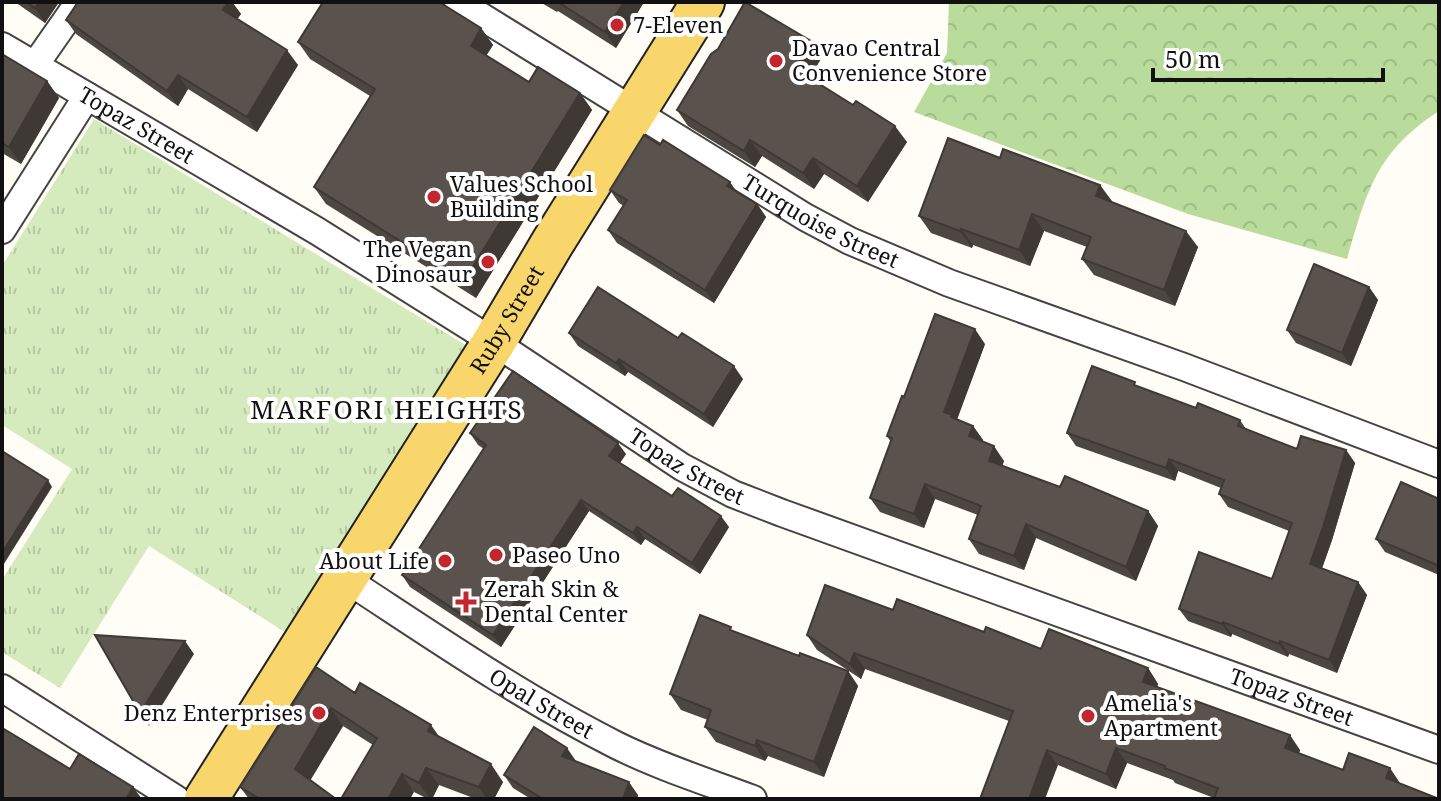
<svg xmlns="http://www.w3.org/2000/svg" width="1441" height="801" viewBox="0 0 1441 801" font-family="'Noto Serif',serif">
<style>
.forest{fill:url(#forest-crowns)}
.park{fill:url(#park-tufts)}
.lines{fill:none;stroke-linecap:round;stroke-linejoin:round}
.street-casing{stroke:#444;stroke-width:30}
.primary-casing{stroke:#222;stroke-width:46}
.street{stroke:#fff;stroke-width:26}
.primary{stroke:#f9d66b;stroke-width:42}
.wall{fill:#4d4742}
.shaded-wall{fill:#3f3936}
.building{fill:#5a524d;stroke:#3f3936;stroke-width:2}
.poi-dot{fill:#c4262e;stroke:#fff;stroke-width:3}
.labels{text-anchor:middle;stroke-width:8;stroke-linejoin:round;paint-order:stroke}
.poi-label{font-size:22px;fill:#111;stroke:#fff;text-anchor:start}
.street-label{font-size:22px;fill:#111;stroke:#fff}
.quarter-label{font-size:26px;letter-spacing:2px;fill:#111;stroke:#fff}
</style>
<defs>
<pattern id="forest-crowns" width="20" height="18" patternUnits="userSpaceOnUse" patternTransform="scale(2)"><rect width="20" height="18" fill="#b9dc9c"/><path d="M2 6a3 3 0 1 1 6 0M12 15a3 3 0 1 1 6 0" fill="none" stroke="#9ebc85"/></pattern>
<pattern id="park-tufts" width="24" height="20" patternUnits="userSpaceOnUse" patternTransform="scale(2)"><rect width="24" height="20" fill="#d5ebbd"/><path d="M3 7l-1-3M5 7V3M7 7l1-3M15 17l-1-3M17 17v-4M19 17l1-3" fill="none" stroke="#b6c8a1"/></pattern>
</defs>
<rect width="100%" height="100%" fill="#fffdf5"/>
<!-- forest -->
<path class="forest" d="M949 2H1439V111C1376 152 1367 191 1347 259L1188 214 914 112 947 53Z"/>
<!-- park -->
<path class="park" d="M94 119 472 349 288 634 149 546 60 688 2 652V580L72 469 2 425V266Z"/>
<g class="lines">
<defs>
<g id="street">
<path id="s1" d="M458 2 805 217 850 241 949 283 1184 367 1439 464"/>
<path id="s2" d="M2 46 317 231 494 342 682 467 733 494 782 513 1439 750"/>
<path d="M35 65 79 2"/>
<path d="M2 230 87 96"/>
<path id="s3" d="M344 578C433 636 521 697 616 745 660 767 708 782 753 799"/>
<path d="M2 688 176 799"/>
</g>
<g id="primary">
<path id="s4" d="M206 799 494 342 553 242 703 2"/>
</g>
</defs>
<!-- street casing -->
<use href="#street" class="street-casing"/>
<!-- primary casing -->
<use href="#primary" class="primary-casing"/>
<!-- street -->
<use href="#street" class="street"/>
<!-- primary -->
<use href="#primary" class="primary"/>
</g>
<!-- wall -->
<path class="wall" d="M15 2H59L45 23Z
M78 2H232L241 14 237 19 298 65 257 132 188 89 178 106 76 34 66 20Z
M540 2H644L616 48 558 11 557 12Z
M481 28 493 45 486 56 529 82 580 93 592 110 476 298 326 204 314 187 370 96 310 59 298 42Z
M2 54 47 81 59 98 21 164 2 153Z
M822 57 810 77 907 142 868 202 824 174 814 189 762 156 755 167 688 126 677 110Z
M1000 158 1100 185 1111 202 1198 247 1175 306 1094 275 1082 259 1087 247 1044 231 1030 266 973 245 972 248 931 233 919 216Z
M610 190 737 192 757 204 766 217 714 303 617 243 608 230 624 206 619 203Z
M1369 287 1378 300 1351 366 1296 343 1287 330Z
M569 333 743 379 713 427 628 372 625 376 578 346Z
M985 344 957 420 973 426 983 440V442L1004 461 1002 466 1060 487 1148 511 1158 526 1136 581 1036 538 1024 570 979 554 969 539 978 515 935 499 924 528 880 512 870 498 891 442 887 436 904 397Z
M1139 387 1196 408 1240 420 1246 429 1297 449 1346 450 1355 463 1332 540 1322 568 1358 582 1367 595 1337 673 1289 654 1288 657 1232 634 1231 637 1188 621 1179 609 1272 579 1289 531 1228 507 1219 494 1221 488 1178 471 1175 481 1076 446 1067 433Z
M470 433 626 454 620 463 672 496 729 527 700 574 645 539 641 545 589 511 501 647 410 587 402 575 484 449 478 445Z
M1439 499V575L1385 552 1376 539Z
M893 610 984 632 1041 649 1148 668 1158 684 1157 687 1300 750 1299 753 1343 770 1390 768 1214 798 1175 783 1173 780 1127 763 1116 789 1058 765 1009 721 865 669 861 679 817 650 807 635Z
M735 632 799 656 848 671 858 686 824 777 768 756 765 761 716 742 705 727 708 720 681 710 670 694Z
M316 667 355 693 440 737 503 782 494 799H476L439 785 432 799H428L414 792 373 745 343 726 310 780 336 799H249L240 787Z
M575 762 638 795 637 799H531L513 788 504 775Z"/>
<!-- shaded-wall -->
<path class="shaded-wall" d="M39 2H59L45 23 35 8Z
M228 2H232L241 14 233 25 223 10Z
M624 2H644L616 48 605 32Z
M481 28 493 45 482 62 471 46Z
M811 41 822 57 806 84 794 68Z
M287 50 298 65 257 132 247 117Z
M178 75 188 89 178 106 167 91Z
M47 81 59 98 21 164 9 147Z
M580 93 592 110 476 298 464 281Z
M895 126 907 142 868 202 857 186Z
M750 140 762 156 755 167 744 151Z
M813 158 824 174 814 189 803 173Z
M730 182 739 195 727 186Z
M1100 185 1112 201 1107 213 1096 196Z
M757 204 766 217 714 303 705 290Z
M1032 214 1044 231 1030 266 1019 250Z
M961 229 973 245 972 248 960 231Z
M1186 231 1198 247 1175 306 1164 290Z
M1369 287 1378 300 1351 366 1342 353Z
M975 329 985 344 956 421 944 412Z
M619 359 628 372 625 376 616 363Z
M734 366 743 379 713 427 704 414Z
M973 426 983 440 979 450 969 436Z
M618 443 626 454 617 467 609 456Z
M994 446 1004 461 999 475 989 461Z
M1346 450 1355 463 1332 540 1319 577 1310 564Z
M1169 459 1178 471 1175 481 1166 468Z
M48 480 52 487 2 567V553Z
M925 484 935 499 924 528 914 514Z
M581 500 589 511 501 647 493 635Z
M1148 511 1158 526 1136 581 1126 567Z
M721 516 729 527 700 574 692 563Z
M1026 524 1036 538 1024 570 1014 556Z
M637 527 645 539 641 545 633 533Z
M1358 582 1367 595 1337 673 1329 660Z
M1223 622 1232 634 1231 637 1222 624Z
M185 641 194 654 149 726 140 713Z
M1280 641 1289 654 1288 657 1279 644Z
M854 653 865 669 861 679 850 664Z
M1148 668 1158 684 1153 697 1143 682Z
M848 671 858 686 824 777 814 762Z
M331 708 343 726 307 786 295 769Z
M431 725 443 742 428 731Z
M1290 735 1300 750 1296 763 1285 748Z
M757 740 768 756 765 761 755 746Z
M567 748 576 761 562 756Z
M1116 748 1127 763 1116 789 1106 774Z
M1047 750 1058 765 1045 799H1029Z
M491 764 503 782 494 799H487L479 787Z
M426 768 439 785 432 799H430L419 783Z
M1390 768 1400 783 1386 778Z
M402 774 414 792 410 799H388Z
M629 782 638 795 637 799H623Z
M133 787 142 799H126Z"/>
<!-- building -->
<path class="building" d="M26 2H39L35 8Z
M78 2H228L223 10 287 50 247 117 178 75 167 91 66 20Z
M323 2H439L481 28 471 46 529 82 538 67 580 93 464 281 314 187 375 89 298 42Z
M558 2H624L605 32Z
M745 2 811 41 794 68 853 105 856 101 895 126 857 186 813 158 803 173 750 140 744 151 677 110 711 54 718 49Z
M2 54 47 81 9 147 2 143Z
M644 135 660 145 663 140 730 182 727 186 757 204 705 290 608 230 627 200 610 190Z
M948 138 1000 158 1003 149 1100 185 1096 196 1186 231 1164 290 1082 259 1091 237 1032 214 1019 250 961 229 960 231 919 216Z
M1314 264 1369 287 1342 353 1287 330Z
M598 287 678 338 682 333 734 366 704 414 619 359 616 363 569 333Z
M935 314 975 329 944 412 952 415 951 417 973 426 969 436 994 446 989 461 1060 487 1065 476 1148 511 1126 567 1026 524 1014 556 969 539 981 506 925 484 914 514 870 498 892 438 887 436 902 396 904 397Z
M1092 366 1135 382 1134 385 1196 408 1198 403 1240 420 1238 426 1297 449 1301 436 1346 450 1323 527 1310 564 1358 582 1329 660 1280 641 1279 644 1223 622 1222 624 1179 609 1199 552 1272 579 1292 523 1219 494 1224 480 1169 459 1166 468 1067 433Z
M513 371 618 443 609 456 672 496 678 488 721 516 692 563 637 527 633 533 581 500 493 635 402 575 486 445 470 433Z
M2 451 48 480 2 553Z
M1401 482 1439 499V566L1376 539Z
M825 585 893 610 897 599 984 632 986 627 1041 649 1049 629 1148 668 1143 682 1290 735 1285 748 1343 770 1349 753 1390 768 1386 778 1439 799H1214L1218 788 1164 768 1165 766 1116 748 1106 774 1047 750 1029 799H980L1013 711 854 653 850 664 807 635Z
M700 615 731 627 730 630 799 656 800 653 848 671 814 762 757 740 755 746 705 727 711 710 670 694Z
M95 635 185 641 140 713Z
M316 667 355 693 360 683 431 725 428 731 491 764 479 787 426 768 419 783 402 774 388 799H341L377 738 331 708 295 769 336 799H260L240 787Z
M534 727 567 748 562 756 629 782 623 799H543L504 775Z
M4 729 70 769 79 754 133 787 126 799H2V732Z"/>
<!-- markers -->
<g class="poi-dot">
<circle cx="617" cy="25" r="8"/>
<circle cx="776" cy="61" r="8"/>
<circle cx="434" cy="197" r="8"/>
<circle cx="488" cy="262" r="8"/>
<circle cx="496" cy="555" r="8"/>
<circle cx="445" cy="561" r="8"/>
<path d="M462 590h8v8h8v8h-8v8h-8v-8h-8v-8h8z"/>
<circle cx="319" cy="713" r="8"/>
<circle cx="1088" cy="716" r="8"/>
</g>
<g class="labels">
<!-- poi labels -->
<g class="poi-label">
<text x="633" y="33">7-Eleven</text>
<text x="792" y="56">Davao Central<tspan x="792" dy="25">Convenience Store</tspan></text>
<text x="450" y="192">Values School<tspan x="450" dy="25">Building</tspan></text>
<text x="472" y="257" text-anchor="end">The Vegan<tspan x="472" dy="25">Dinosaur</tspan></text>
<text x="512" y="563">Paseo Uno</text>
<text x="429" y="569" text-anchor="end">About Life</text>
<text x="484" y="597">Zerah Skin &amp;<tspan x="484" dy="25">Dental Center</tspan></text>
<text x="1104" y="711">Amelia's<tspan x="1104" dy="25">Apartment</tspan></text>
<text x="303" y="721" text-anchor="end">Denz Enterprises</text>
</g>
<!-- street labels -->
<g class="street-label">
<text dy="8" stroke="none"><textPath href="#s2" startOffset="156">Topaz Street</textPath></text>
<text dy="8" stroke="none"><textPath href="#s1" startOffset="424">Turquoise Street</textPath></text>
<text dy="8" stroke="none"><textPath href="#s4" startOffset="566">Ruby Street</textPath></text>
<text dy="8" stroke="none"><textPath href="#s2" startOffset="804">Topaz Street</textPath></text>
<text dy="8" stroke="none"><textPath href="#s2" startOffset="1452">Topaz Street</textPath></text>
<text dy="8" stroke="none"><textPath href="#s3" startOffset="234">Opal Street</textPath></text>
</g>
<!-- quarter labels -->
<g class="quarter-label">
<text x="387" y="419">MARFORI HEIGHTS</text>
</g>
</g>
<!-- border -->
<rect width="1441" height="801" fill="none" stroke="#111111" stroke-width="8"/>
<!-- scale -->
<path d="M1153 68v12h230v-12" fill="none" stroke="#111111" stroke-width="4"/>
<text x="1165" y="68" font-size="24" fill="#111111" stroke="#ffffff" stroke-width="6" paint-order="stroke">50 m</text>
</svg>
